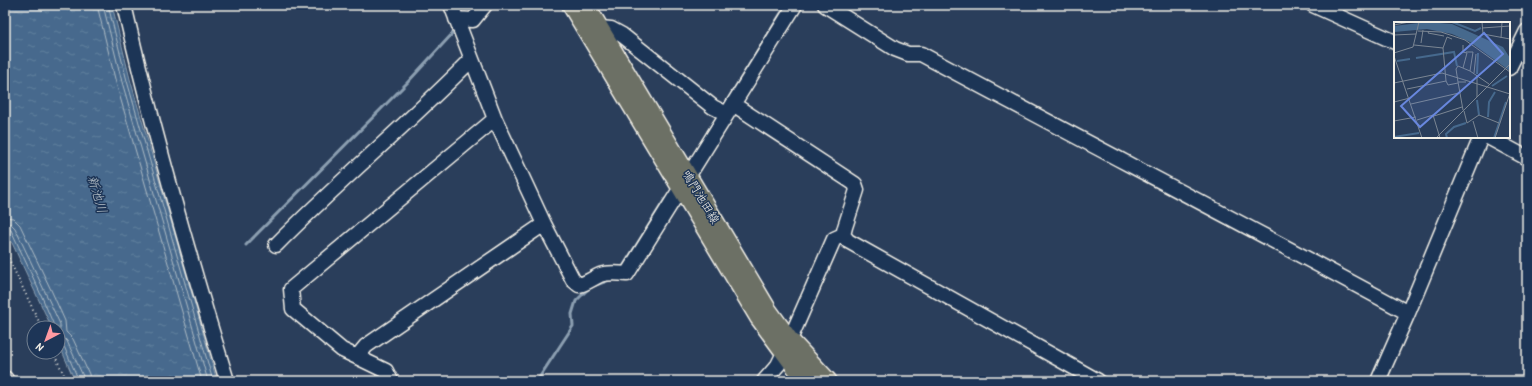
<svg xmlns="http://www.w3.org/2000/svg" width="1532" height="386" viewBox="0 0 1532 386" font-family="'Patrick Hand','Klee One',sans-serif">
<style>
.water{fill:url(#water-ripples);stroke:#8c9fb1}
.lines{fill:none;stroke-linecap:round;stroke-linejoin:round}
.shore{stroke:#aebbc4;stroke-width:1}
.stream{stroke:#8c9fb1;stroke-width:3}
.minor-casing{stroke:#f4f1e8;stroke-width:17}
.major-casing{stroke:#f4f1e8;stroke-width:20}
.path{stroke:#f4f1e8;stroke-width:2;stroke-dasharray:1 3;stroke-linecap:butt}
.minor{stroke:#1d3557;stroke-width:14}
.major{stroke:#6c7065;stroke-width:17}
.labels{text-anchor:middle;stroke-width:3;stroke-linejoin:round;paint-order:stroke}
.street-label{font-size:12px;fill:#f4f1e8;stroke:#1d3557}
.water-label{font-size:13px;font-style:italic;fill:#b7c1c8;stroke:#1d3557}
.inset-river{fill:none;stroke:#46698d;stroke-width:2}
.inset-road{fill:none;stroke:#7b8693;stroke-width:1}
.view{fill:#6887de;fill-opacity:0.15;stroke:#6887de;stroke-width:2}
.inset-edge{fill:none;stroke:#f4f1e8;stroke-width:2}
</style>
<defs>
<pattern id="water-ripples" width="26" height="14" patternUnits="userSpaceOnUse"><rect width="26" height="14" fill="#46698d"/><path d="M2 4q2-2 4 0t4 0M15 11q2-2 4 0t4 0" fill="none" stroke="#617f9d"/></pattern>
</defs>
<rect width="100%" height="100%" fill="#2a3e5b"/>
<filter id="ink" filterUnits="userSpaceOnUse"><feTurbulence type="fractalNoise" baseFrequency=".025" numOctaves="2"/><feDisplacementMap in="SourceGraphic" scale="8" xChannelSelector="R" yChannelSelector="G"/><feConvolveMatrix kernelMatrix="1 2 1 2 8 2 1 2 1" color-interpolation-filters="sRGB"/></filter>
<g filter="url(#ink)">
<!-- water -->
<path class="water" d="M5 5H112L130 79 217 381H75L58 342V328H52L5 228Z"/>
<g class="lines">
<!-- shore -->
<path class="shore" d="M97 5 116 83 202 381
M103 5 122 82 208 381
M108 5 127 81 213 381
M5 217 13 218 20 225 52 292 65 321 66 332 73 339 89 374 90 381
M5 223 11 224 15 228 60 324V329L58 333
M5 228 11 230 42 297 55 328
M58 336 64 338 67 341 83 376 84 381
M58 342 63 344 79 381"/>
<!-- stream -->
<path class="stream" d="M723 107 786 5
M708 131 719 114
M246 245 407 83 453 33
M622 268 665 199
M596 285 615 278
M537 381 573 326 572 314 576 301 586 291 591 287"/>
<defs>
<path id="minor" d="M124 5C153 131 189 257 227 381
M825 5 895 49 908 54H921C1083 141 1246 225 1408 313
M1313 5 1395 42
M456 19 473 20 485 5
M600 28 611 29 622 35 713 107 727 114 795 5
M1509 68 1527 31
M733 104 855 184 857 190 845 227 843 235
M495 119 544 224 573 280 579 285C587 283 593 278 600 275 608 272 618 273 627 274L727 114
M1488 137 1527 158
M843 235 848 241 1098 381
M276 245C339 181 408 124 471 60
M357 357 342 350 293 309 291 289 495 119 451 5
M5 378 7 381
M391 381 386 371 357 357 366 346 544 224
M764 381 778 365 784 353 834 239 843 235
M1378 381 1408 313 1481 137"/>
<path id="major" d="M571 5 759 318 798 371 808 381
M586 5 768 310 789 339 828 381"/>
</defs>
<!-- minor casing -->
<use href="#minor" class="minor-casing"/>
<!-- major casing -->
<use href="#major" class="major-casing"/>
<!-- path -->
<path class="path" d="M5 251 42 328
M53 352 67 381"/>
<!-- minor -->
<use href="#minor" class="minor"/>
<!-- major -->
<use href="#major" class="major"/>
</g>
</g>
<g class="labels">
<!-- street labels -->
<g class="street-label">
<text transform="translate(701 197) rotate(59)" y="4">鳴門池田線</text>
</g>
<!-- water labels -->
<g class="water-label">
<text transform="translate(98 194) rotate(74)" y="5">新池川</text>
</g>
</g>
<!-- overview -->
<g transform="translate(1394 22)">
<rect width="116" height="116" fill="#2a3e5b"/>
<path d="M33 0 58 2 109 25 116 36V49L76 20 58 12 33 7 0 10V4Z" fill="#46698d"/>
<path class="inset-river" d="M58 0 81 9 87 6M22 36 60 30 63 44M3 39 16 37M83 52 84 31M98 64 113 54M83 78 85 93M94 95 95 80 101 70M0 115 25 111M53 116 52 112 60 105 72 101M100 116 112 80"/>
<path class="inset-road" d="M88 0 89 12 116 17M0 3 15 0M88 6 116 4M24 9 47 10 71 18 116 50M35 9 34 11 50 14M0 13 22 12M107 16 108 0M27 21 29 8M20 23 49 26 52 59 54 63 64 61M49 26 53 15 58 17M72 30H79L76 49 95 62M0 31 19 25 25 0M0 34 28 116M69 46 73 31 69 30V23M80 51 82 32M64 60 62 47 64 44 76 49M0 61 48 51 116 72M13 67 52 59M83 75V53M0 80 16 76M17 82 65 71M69 88 64 60H72M70 89 73 101 85 93 105 101M40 94 68 85M23 98 39 93 46 116M0 99 22 95M79 99 84 116M42 116 116 42M101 116 116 71"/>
<path class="view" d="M90 11 109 32 26 105 7 84Z"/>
<rect width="116" height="116" class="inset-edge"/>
</g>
<!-- margin -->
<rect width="1532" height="386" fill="none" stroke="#1d3557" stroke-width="20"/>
<rect x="10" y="10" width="1512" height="366" fill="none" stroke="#f4f1e8" stroke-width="1.5" filter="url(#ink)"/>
<!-- north arrow -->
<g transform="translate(46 340) rotate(221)"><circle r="19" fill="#1d3557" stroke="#738091"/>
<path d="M0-3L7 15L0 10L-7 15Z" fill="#ff9aa2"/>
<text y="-6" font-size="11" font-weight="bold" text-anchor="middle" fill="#f4f1e8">N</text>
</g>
</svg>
